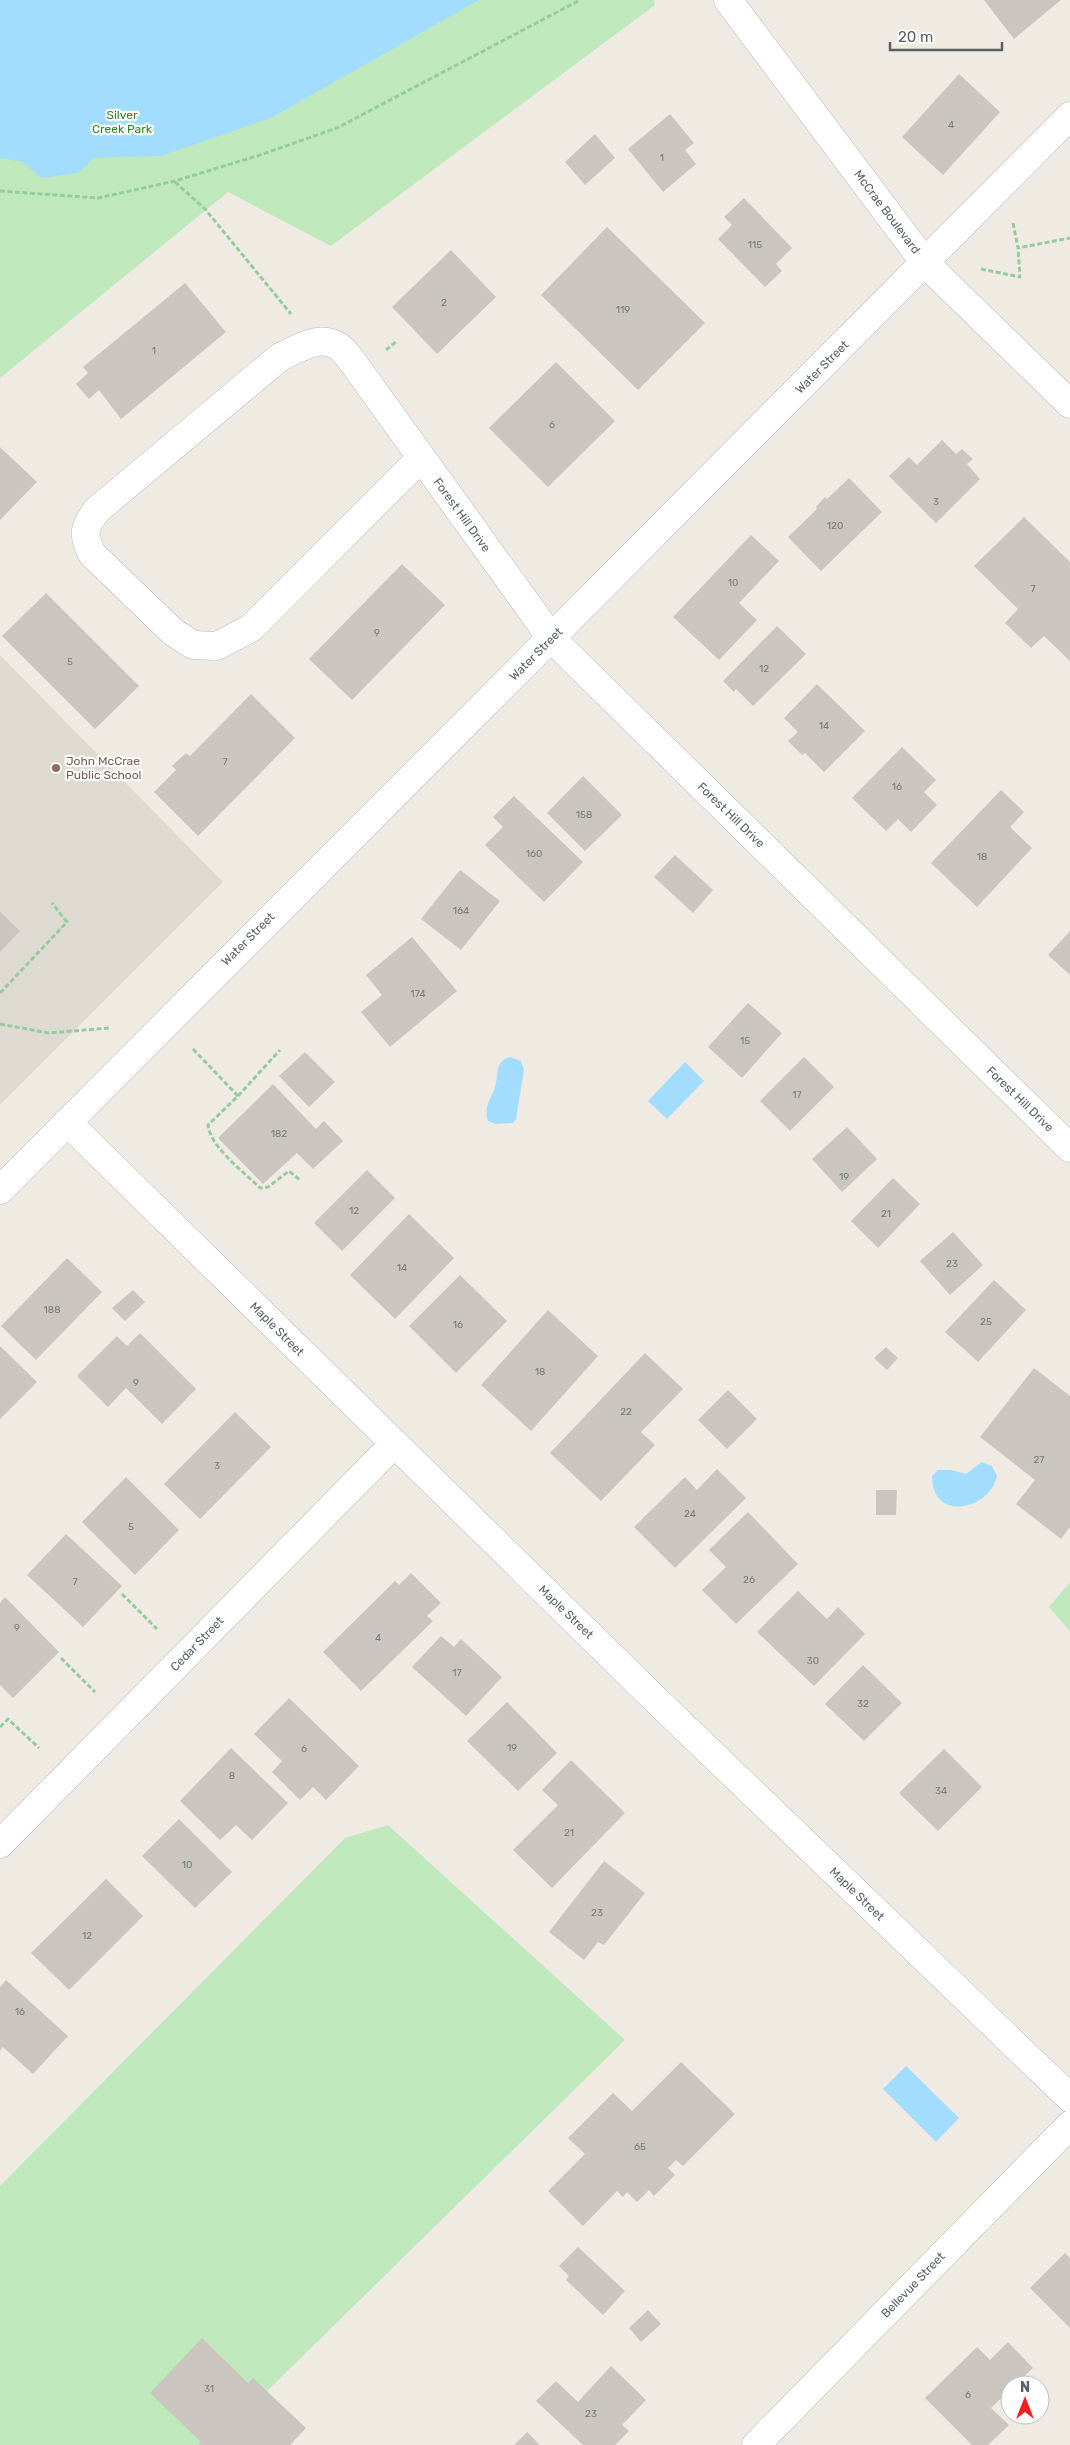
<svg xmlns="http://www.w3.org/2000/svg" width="1070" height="2445" viewBox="0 0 1070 2445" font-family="Rubik,sans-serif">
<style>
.education{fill:#dedad1}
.green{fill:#bfe9bc}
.water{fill:#a2ddff}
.building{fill:#cac6bf}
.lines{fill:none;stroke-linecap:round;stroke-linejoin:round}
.minor-casing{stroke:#b5b9be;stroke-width:29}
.path{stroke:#94cc9f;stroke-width:3;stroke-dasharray:5 2.5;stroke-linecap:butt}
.minor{stroke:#fff;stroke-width:28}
.education-dot{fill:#8d6e63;stroke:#fff;stroke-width:2}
.labels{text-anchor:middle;stroke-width:4.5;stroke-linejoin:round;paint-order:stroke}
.number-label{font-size:10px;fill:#767a7c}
.park-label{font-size:12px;fill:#2e832b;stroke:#fff}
.street-label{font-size:12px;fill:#5a6065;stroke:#fff}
.education-label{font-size:12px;fill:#785e54;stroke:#fff;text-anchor:start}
</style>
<rect width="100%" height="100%" fill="#efebe2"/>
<!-- education -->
<path class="education" d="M0 655 223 882 0 1105Z"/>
<!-- green -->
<path class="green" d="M0 0H654L655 5 331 246 228 192 0 378Z
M1070 1582V1631L1049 1607Z
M388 1825 625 2040 212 2445H0V2186L345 1838Z"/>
<!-- water -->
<path class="water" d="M0 0H479L271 118 161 156 94 158 78 173 41 178 23 162 0 158Z
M510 1057 521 1061 524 1070 516 1119 513 1123 496 1124 488 1121C483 1108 491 1099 495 1087 499 1075 494 1061 510 1057Z
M685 1062 704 1081 667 1119 648 1101Z
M982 1462 992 1466 997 1476C990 1510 932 1523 932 1476L938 1470H951L966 1474Z
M906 2066 959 2118 936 2142 883 2089Z"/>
<!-- building -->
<path class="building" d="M984 0H1061L1014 39Z
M959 74 1000 112 943 175 902 137Z
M670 114 694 143 685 150 696 164 663 192 628 149Z
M595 134 615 158 585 185 565 162Z
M744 198 792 248 776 264 782 271 765 287 718 239 732 225 724 217Z
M607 227 705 323 638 390 541 295Z
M451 250 496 297 437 354 392 307Z
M185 283 226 332 121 419 99 390 89 399 76 384 88 373 83 367Z
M556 362 615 421 548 487 489 428Z
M942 440 956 454 962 449 973 459 967 464 980 479 936 523 889 476 909 457 917 465Z
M0 447 37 482 0 520Z
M849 478 882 512 821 571 788 537 817 509 816 507 825 497 827 499Z
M1024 517 1070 562V661L1044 636 1031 648 1005 623 1018 609 974 566Z
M751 535 779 561 739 603 757 620 719 660 673 617Z
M402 564 445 605 352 700 309 659Z
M46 593 139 686 95 729 2 636Z
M777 626 806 654 753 706 736 689 734 692 723 681Z
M817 684 865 731 824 772 805 753 802 755 788 741 798 732 784 718Z
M251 694 295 738 198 836 154 792 176 770 172 766 186 753 190 756Z
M902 747 936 780 924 792 937 805 911 832 898 819 886 831 852 798Z
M583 776 622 815 585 851 547 813Z
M1001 790 1024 812 1010 827 1032 848 977 907 931 863Z
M514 796 583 862 544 902 485 845 503 827 493 817Z
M675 855 713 890 693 913 654 877Z
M460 870 500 901 461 950 421 919Z
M0 911 20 931 0 952Z
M1070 931V975L1048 955Z
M412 937 457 991 390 1047 361 1012 382 995 366 975Z
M748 1003 782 1033 742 1078 708 1047Z
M305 1052 335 1082 309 1107 279 1076Z
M804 1057 834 1087 790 1131 760 1101Z
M273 1084 316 1129 324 1121 343 1141 313 1169 297 1153 263 1184 218 1138Z
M847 1127 877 1159 842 1192 812 1159Z
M367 1170 395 1198 342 1251 314 1223Z
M893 1178 920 1204 878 1248 851 1221Z
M409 1214 454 1258 395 1319 350 1275Z
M953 1232 983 1265 950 1295 920 1261Z
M67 1258 102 1292 36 1360 1 1326Z
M460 1275 507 1321 456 1373 409 1326Z
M994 1280 1026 1310 978 1362 945 1332Z
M133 1290 145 1302 125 1321 112 1308Z
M548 1310 598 1356 531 1431 481 1385Z
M140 1333 196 1389 162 1424 126 1388 108 1407 77 1376 117 1336 127 1346Z
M0 1346 37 1382 0 1419Z
M886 1347 898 1358 887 1370 874 1358Z
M645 1353 683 1389 641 1432 655 1445 601 1501 550 1453Z
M1034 1368 1070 1396V1527L1061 1539 1016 1504 1035 1480 980 1437Z
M728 1390 757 1419 727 1449 698 1420Z
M235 1412 271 1447 200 1519 164 1484Z
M717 1469 746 1498 675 1568 634 1527 685 1477 697 1490Z
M126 1477 179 1530 135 1575 82 1522Z
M876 1490H897L896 1515H876Z
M748 1512 798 1564 736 1624 702 1590 726 1567 709 1550Z
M66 1534 122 1586 83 1627 27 1575Z
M411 1573 441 1603 427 1616 433 1621 361 1691 323 1652 395 1581 399 1585Z
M798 1591 827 1619 838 1607 865 1634 814 1686 757 1632Z
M5 1597 59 1652 13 1698 0 1685V1603Z
M441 1636 454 1647 461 1639 502 1677 466 1716 412 1667Z
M863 1665 902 1703 864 1741 825 1704Z
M289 1698 359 1766 326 1800 313 1787 300 1800 272 1772 282 1761 254 1734Z
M507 1702 557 1753 518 1791 467 1741Z
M231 1748 288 1803 252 1840 236 1825 220 1840 180 1801Z
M944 1749 982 1787 938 1831 899 1793Z
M571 1760 625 1813 552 1888 513 1850 558 1805 542 1790Z
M179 1819 232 1872 195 1908 142 1856Z
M604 1861 645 1893 604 1945 598 1942 584 1960 549 1932Z
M106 1879 143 1916 69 1990 31 1953Z
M6 1980 68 2036 33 2074 3 2047 0 2051V1987Z
M681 2062 735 2114 683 2166 676 2160 668 2168 675 2175 654 2196 649 2190 637 2202 627 2192 623 2197 617 2191 583 2226 548 2191 585 2154 568 2138 613 2093 632 2111Z
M578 2247 625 2291 603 2315 566 2280 569 2276 559 2266Z
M1065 2253 1070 2258V2328L1030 2288Z
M648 2310 661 2324 641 2342 629 2328Z
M202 2338 248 2383 253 2378 306 2428 290 2445H198L201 2442 150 2393Z
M1008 2342 1033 2368 1015 2385H1010V2390L991 2408 1009 2425 988 2445H972L925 2398 977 2347 990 2360Z
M611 2366 646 2400 622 2425 629 2431 615 2445H583L536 2401 556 2381 578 2402Z
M527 2432 540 2445H514Z"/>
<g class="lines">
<defs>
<path id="minor" d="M728 0 925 263 1070 404
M420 459 251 628 217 646 193 645 173 632 92 554C82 534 84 527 97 510L280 357C298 349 319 334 338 346 343 349 348 356 352 361L552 639 1070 1148
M67 1122 656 1700 1070 2098
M0 1190C356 831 715 476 1070 116
M0 1844 394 1444
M756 2445 1070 2125"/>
</defs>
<!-- minor casing -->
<use href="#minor" class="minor-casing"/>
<!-- path -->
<path class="path" d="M175 182 205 209 291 314
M0 191 98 198 175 181 257 156 337 128 580 0
M1013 223 1018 248 1070 238
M981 269 1020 277 1018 248
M386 350 397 341
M0 993 67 922 52 903
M0 1024 49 1033 109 1028
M193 1049 238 1096 208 1125C210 1147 244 1172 260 1188L268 1187 289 1171 301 1181
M238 1096 280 1050
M122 1594 157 1629
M61 1658 95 1692
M0 1727 8 1719 39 1748"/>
<!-- minor -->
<use href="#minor" class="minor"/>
</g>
<!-- markers -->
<circle class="education-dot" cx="56" cy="768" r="5"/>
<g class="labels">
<!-- number labels -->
<g class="number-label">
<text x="951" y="128">4</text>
<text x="662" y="161">1</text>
<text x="755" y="248">115</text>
<text x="444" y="306">2</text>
<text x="623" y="313">119</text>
<text x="154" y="354">1</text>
<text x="552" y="428">6</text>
<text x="936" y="505">3</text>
<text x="835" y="529">120</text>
<text x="733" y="586">10</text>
<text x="1033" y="592">7</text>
<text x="377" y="636">9</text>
<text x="70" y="665">5</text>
<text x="764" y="672">12</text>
<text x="824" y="729">14</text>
<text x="225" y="765">7</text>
<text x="897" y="790">16</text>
<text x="584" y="818">158</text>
<text x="534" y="857">160</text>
<text x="982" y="860">18</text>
<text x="461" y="914">164</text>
<text x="418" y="997">174</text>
<text x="745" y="1044">15</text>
<text x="797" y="1098">17</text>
<text x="279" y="1137">182</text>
<text x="844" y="1180">19</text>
<text x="354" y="1214">12</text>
<text x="886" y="1217">21</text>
<text x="952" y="1267">23</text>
<text x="402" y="1271">14</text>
<text x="52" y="1313">188</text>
<text x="986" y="1325">25</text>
<text x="458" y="1328">16</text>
<text x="540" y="1375">18</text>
<text x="136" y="1386">9</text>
<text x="626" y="1415">22</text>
<text x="1039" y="1463">27</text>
<text x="217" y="1469">3</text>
<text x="690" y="1517">24</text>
<text x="131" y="1530">5</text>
<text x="749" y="1583">26</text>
<text x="75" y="1585">7</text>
<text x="17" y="1631">9</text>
<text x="378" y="1641">4</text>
<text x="813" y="1664">30</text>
<text x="457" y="1676">17</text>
<text x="863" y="1707">32</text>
<text x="512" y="1751">19</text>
<text x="304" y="1752">6</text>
<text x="232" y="1779">8</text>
<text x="941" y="1794">34</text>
<text x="569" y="1836">21</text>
<text x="187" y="1868">10</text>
<text x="597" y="1916">23</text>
<text x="87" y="1939">12</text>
<text x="20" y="2015">16</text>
<text x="640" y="2150">65</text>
<text x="209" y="2392">31</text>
<text x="968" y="2398">6</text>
<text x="591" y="2417">23</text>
</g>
<!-- park labels -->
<g class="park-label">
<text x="122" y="119">Silver<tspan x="122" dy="14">Creek Park</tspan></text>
</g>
<!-- street labels -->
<g class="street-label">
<text transform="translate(887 212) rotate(53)" y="4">McCrae Boulevard</text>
<text transform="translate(822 367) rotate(-45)" y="4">Water Street</text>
<text transform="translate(462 515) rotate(54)" y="4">Forest Hill Drive</text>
<text transform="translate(536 654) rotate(-45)" y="4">Water Street</text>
<text transform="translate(731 815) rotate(44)" y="4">Forest Hill Drive</text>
<text transform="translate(248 939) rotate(-45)" y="4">Water Street</text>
<text transform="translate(1020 1099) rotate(44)" y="4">Forest Hill Drive</text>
<text transform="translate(277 1329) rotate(45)" y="4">Maple Street</text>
<text transform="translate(566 1612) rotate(44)" y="4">Maple Street</text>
<text transform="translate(197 1644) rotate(-46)" y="4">Cedar Street</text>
<text transform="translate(857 1894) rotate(44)" y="4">Maple Street</text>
<text transform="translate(913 2285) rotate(-46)" y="4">Bellevue Street</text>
</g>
<!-- education labels -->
<g class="education-label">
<text x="66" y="765">John McCrae<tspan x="66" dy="14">Public School</tspan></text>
</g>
</g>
<!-- north arrow -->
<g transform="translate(1025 2400)"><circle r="24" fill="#ffffff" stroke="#bdbfc1"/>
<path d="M0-4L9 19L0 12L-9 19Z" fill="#fa1d1d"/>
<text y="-8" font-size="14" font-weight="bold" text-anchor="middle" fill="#5a6065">N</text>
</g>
<!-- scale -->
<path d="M890 42v8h112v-8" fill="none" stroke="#5a6065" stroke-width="2.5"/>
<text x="898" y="42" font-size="15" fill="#5a6065" stroke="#ffffff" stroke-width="4" paint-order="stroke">20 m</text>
</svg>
